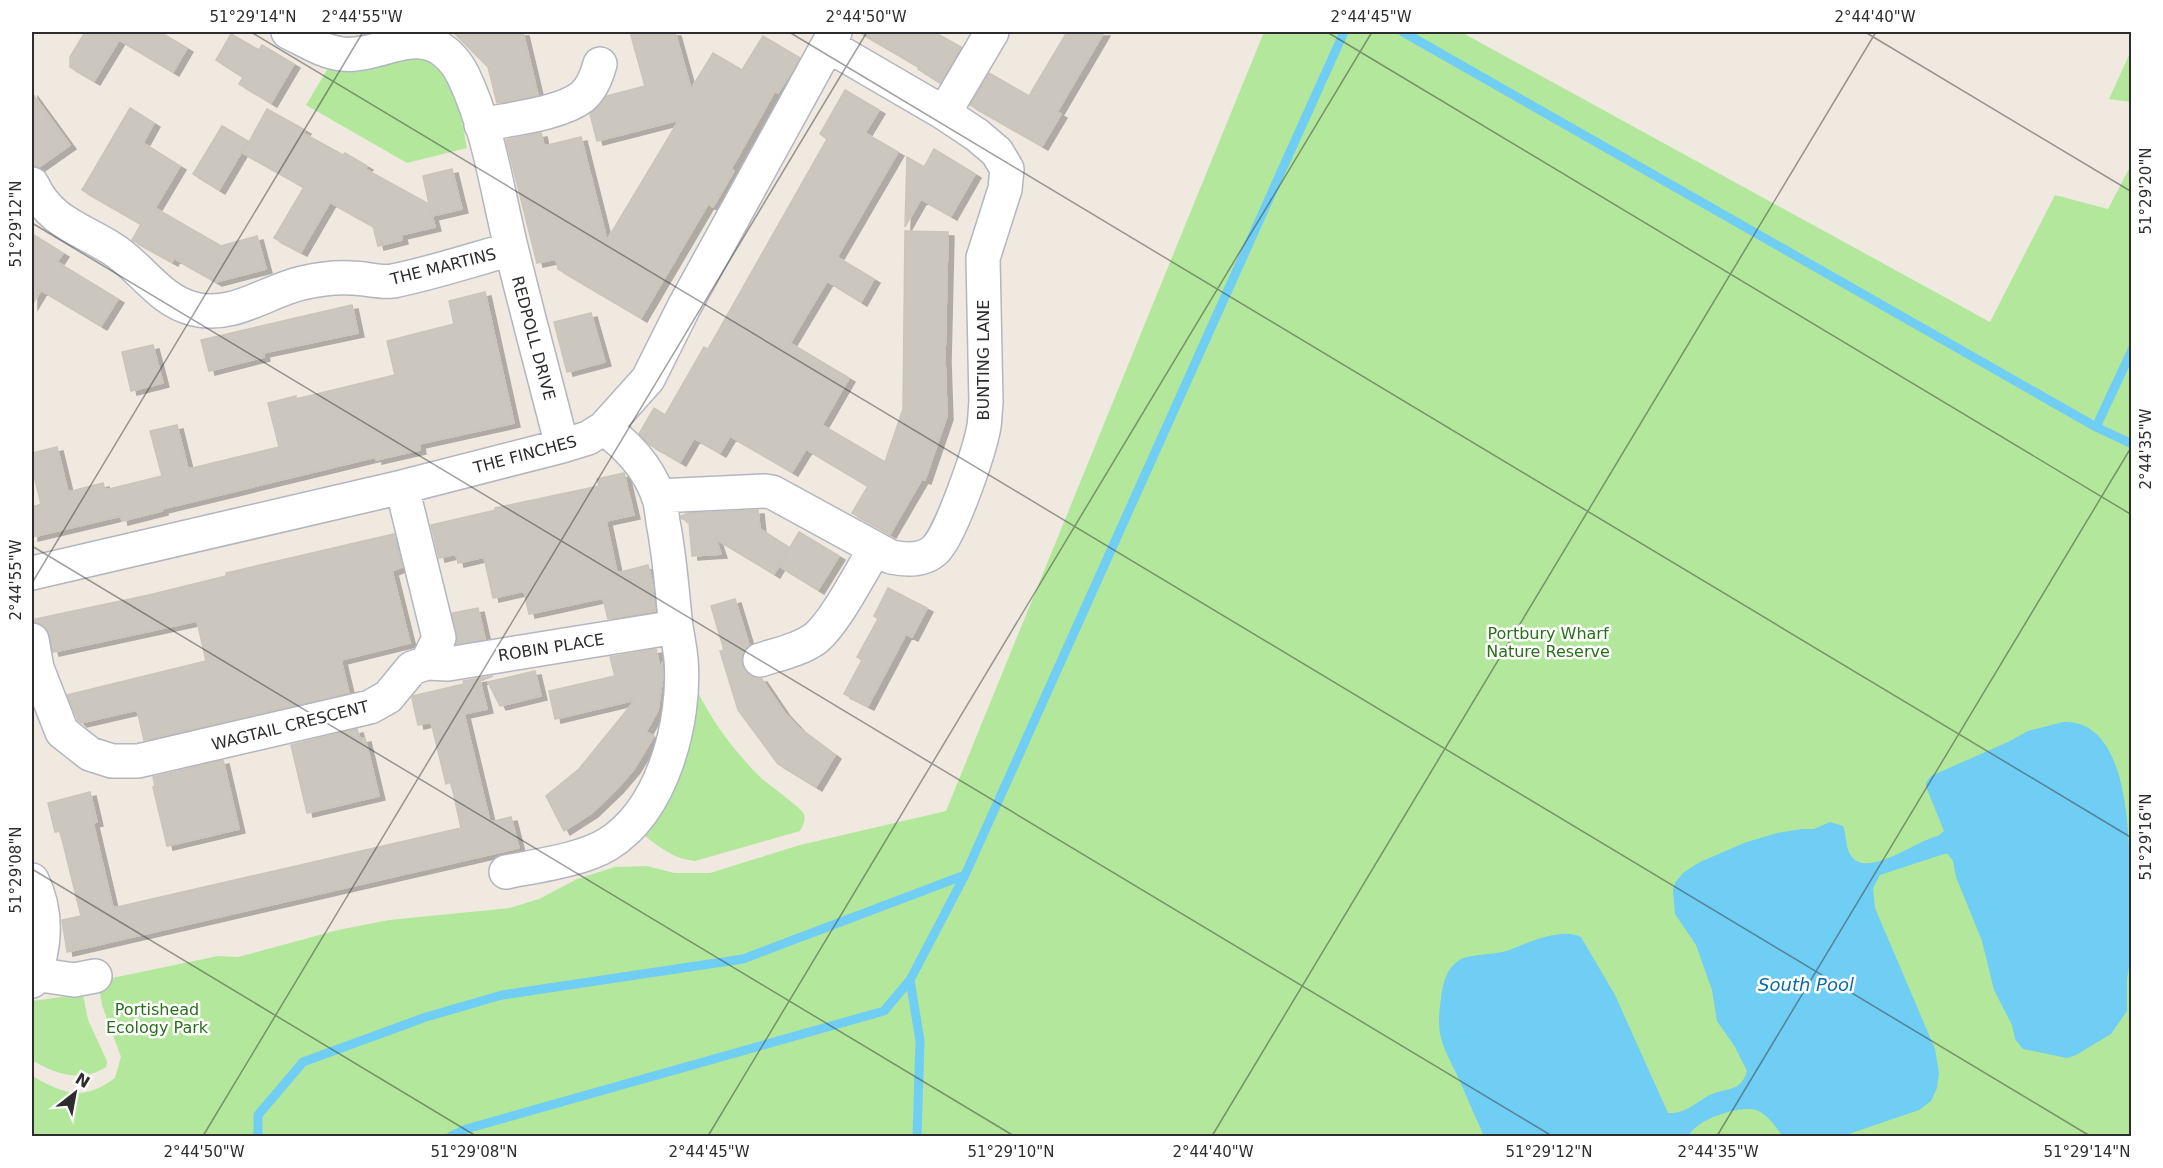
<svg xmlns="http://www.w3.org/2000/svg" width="2163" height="1168" viewBox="0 0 2163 1168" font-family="'DejaVu Sans',sans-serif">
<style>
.green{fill:#b3e79b}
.water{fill:#70cdf4}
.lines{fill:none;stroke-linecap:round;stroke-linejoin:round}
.stream{stroke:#70cdf4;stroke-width:9}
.building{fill:#cbc7be;stroke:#cbc5b9;stroke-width:1.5;filter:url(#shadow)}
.minor-casing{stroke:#b3b6c1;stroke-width:36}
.minor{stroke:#fff;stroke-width:33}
.ticks{fill:none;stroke:#2d2d2d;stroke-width:1.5;stroke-opacity:0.45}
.labels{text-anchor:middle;stroke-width:5;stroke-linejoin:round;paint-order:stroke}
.street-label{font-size:16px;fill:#2d2d2d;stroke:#fff}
.park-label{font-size:16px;fill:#287018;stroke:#fff}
.water-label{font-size:18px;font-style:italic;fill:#086ca6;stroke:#fff}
.neatline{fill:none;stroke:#2d2d2d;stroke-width:2}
.ticks-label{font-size:15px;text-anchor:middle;fill:#2d2d2d}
</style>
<defs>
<filter id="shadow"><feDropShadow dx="6" dy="4" stdDeviation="0" flood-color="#0004"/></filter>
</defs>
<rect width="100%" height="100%" fill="#efe9e0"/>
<!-- green -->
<path class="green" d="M1264 32H1461L1990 322 2055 195 2108 209 2131 165V1136H32V1076C65 1094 82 1102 115 1078L121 1057 102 1005 98 981 218 956 238 957 338 930 389 920 510 908 539 899 577 879 615 867 647 866 674 873H710L800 845 946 811Z
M2131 51V102L2109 99 2129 55Z
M411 57C458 57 460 113 467 148L407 163 306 105 330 65Z
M696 688C712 722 734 751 761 778 769 785 801 808 804 814 806 820 803 826 800 831L695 861C674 859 661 848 645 836L671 795 682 770Z
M83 994 88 1020 107 1061 106 1067C83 1083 54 1074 32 1060V1001Z"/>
<!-- water -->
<path class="water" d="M2063 722C2137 718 2130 866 2129 914L2131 922 2132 948 2127 979V1011L2111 1034 2076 1055 2067 1058 2023 1049 2015 1039 2012 1025 1994 990 1982 941 1956 877 1953 861 1948 854H1944L1880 875 1873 888 1875 908 1935 1049 1939 1073 1937 1088 1931 1101 1919 1110 1843 1136H1783C1775 1127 1769 1115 1756 1110 1739 1105 1695 1120 1689 1136H1484C1475 1117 1467 1097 1458 1077 1443 1045 1435 1036 1441 999 1443 983 1446 968 1461 959 1471 954 1496 955 1510 950 1529 942 1562 927 1581 937L1615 995 1668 1113C1687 1114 1695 1102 1710 1095 1726 1087 1741 1093 1747 1071L1735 1047 1717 1021 1712 990 1696 945 1675 914 1673 890 1675 883 1683 873 1700 862 1744 843 1777 833 1802 829H1814L1830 822 1843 826C1847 836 1845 849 1852 857 1869 878 1917 840 1938 836L1944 831 1927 789 1926 783 1931 776 2008 742 2028 731Z"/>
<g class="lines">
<!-- stream -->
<path class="stream" d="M1403 32 2096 427 2132 350
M2096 427 2132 444
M910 980 920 1041 917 1136
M258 1136V1115L303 1062 426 1017 502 995 743 959 965 875
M451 1136 466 1129 884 1011 910 980 965 875 1344 32"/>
</g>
<!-- building -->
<path class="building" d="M85 32H104L119 40 94 81 70 67V57Z
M106 32H160L187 48 173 72Z
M453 32H523L538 95 497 103 488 67Z
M630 32H675L691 89 713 53 742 70 763 36 800 58 778 93 775 91 731 169 734 171 713 207 708 204 641 318 558 269 556 259 537 263 506 140 541 133 544 146 581 137 607 240 679 120 597 141 590 114 607 96 645 86Z
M859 32H934L961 47 940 83 918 69 919 67Z
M1067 32H1104L1057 112 1061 114 1042 146 970 105 989 73 1029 96Z
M231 34 259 50 262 45 294 64 271 103 239 84 243 77 216 60Z
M845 90 879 110 865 133 898 152 837 257 874 279 861 302 827 281 790 343 849 378 822 425 885 462 903 409 905 231 948 232 945 358 947 416 925 480 922 479 890 534 852 513 868 486 806 449 792 472 730 436 720 453 694 438 680 462 650 445 639 434 654 408 665 415 704 347 708 349 827 139 820 134Z
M32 93 70 145 39 167 32 165Z
M130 108 154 123 143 143 180 166 155 208 221 246 257 236 266 269 216 282 174 258 172 262 132 240 141 224 82 190Z
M267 109 305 130 303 133 343 155 345 153 367 166 365 169 429 204 431 213 423 176 452 169 462 209 432 216 435 227 401 235 402 240 378 246 373 226 330 202 301 252 274 238 304 187 243 153Z
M222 126 248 141 219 190 193 174Z
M934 149 975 174 951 216 921 199 905 227 907 157 924 167Z
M32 234 63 253 57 262 118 299 101 326 41 290 32 305Z
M485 292 514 423 419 444 420 450 376 460V457L162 509V511L122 521 121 516 32 537V507L41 504 32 468V453L57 447 68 492 103 483 105 490 162 476 150 431 177 425 188 469 279 447 268 403 296 396V399L395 375 387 341 454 324 449 301Z
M352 305 358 333 263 353 264 357 209 371 201 340Z
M591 313 605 362 567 372 554 322Z
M153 345 163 383 131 391 122 352Z
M624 473 634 515 606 521 617 573 648 565 652 581 655 611 608 619 603 598 529 614 524 591 493 598 484 557 458 563 456 554 439 558 431 525 496 510 495 508 599 486 597 479Z
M758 510 760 529 790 548 774 574 716 539 721 554 692 556 689 522 681 518V516L688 513Z
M799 532 839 556 818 590 779 566Z
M394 534 402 567 392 571 410 643 341 660 349 693 144 740 137 710 81 723 78 720 67 695 206 661 197 621 53 652 47 628 35 622V619L149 595 226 576V573Z
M888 588 927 608 912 637 906 634 868 706 844 694 862 660 857 657 878 619 874 616Z
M735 599 749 645 742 657V665L747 673 755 678H761L784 712 799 728 835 755 816 787 778 764 738 710 720 651 724 650 711 606Z
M478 608 485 639 456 644 457 634 452 613Z
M656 649 660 668 662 664 663 676 658 710 646 732 654 736 634 769 617 789 592 813 564 831 546 796 579 769 635 700 555 719 549 691 615 676 610 657Z
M535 671 541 696 500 706 488 682Z
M493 676 480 681 487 709 464 714 490 822 511 817 519 848 67 952 62 920 81 916 60 831 55 832 48 803 90 792 97 822 93 823 113 908 461 828 451 782 446 784 431 722 418 725 412 698 413 696 464 684 463 681Z
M357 729 360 739 365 738 379 796 307 813 291 745Z
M223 760 239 829 167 846 153 787H155L153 777Z"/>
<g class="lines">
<defs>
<path id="minor" d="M288 32C305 40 323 52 342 54 373 58 407 32 436 46 449 53 457 63 463 75 489 129 497 190 511 247 527 313 545 379 562 446
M944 113 992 32
M481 125C510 119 560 114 582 97 592 89 597 75 600 64
M32 184C50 222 77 227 111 248 141 266 158 300 194 309 233 319 267 291 302 283 319 279 335 277 352 278 365 278 380 283 393 281 433 273 472 260 511 249
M658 496 765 491 772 492 891 557C905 560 923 561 935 550 951 535 980 450 984 426 985 419 985 411 986 403L983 258 1005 189 1007 169 997 152 977 135 944 113 829 46
M32 573 402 487 562 446 588 438 604 428 648 379 684 307 835 32
M32 640 37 668 62 732 90 754 112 761H138L370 707 388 697 412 668 427 663 439 638 402 487
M760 660C778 654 800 650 816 638 836 621 860 573 875 549
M427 663 448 664 676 627C672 592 670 557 663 522 662 513 661 503 658 495 647 466 628 446 604 428
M506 872C535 866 583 860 608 844 663 810 686 721 681 659 680 649 678 638 676 627
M32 880C48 912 46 948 32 981
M34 974 74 980 95 976"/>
</defs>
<!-- minor casing -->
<use href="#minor" class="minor-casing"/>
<!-- minor -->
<use href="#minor" class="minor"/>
</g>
<!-- ticks -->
<path class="ticks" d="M251 32 2090 1136M789 32 2132 838M1327 32 2132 515M1865 32 2132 192M32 223 1552 1136M32 546 1014 1136M32 583 363 32M32 869 476 1136M203 1136 867 32M708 1136 1372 32M1212 1136 1876 32M1717 1136 2132 446"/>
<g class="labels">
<!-- street labels -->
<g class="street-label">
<text transform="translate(443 266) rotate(-14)" y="6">THE MARTINS</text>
<text transform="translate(534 338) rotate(75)" y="6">REDPOLL DRIVE</text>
<text transform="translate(983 360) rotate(-90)" y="6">BUNTING LANE</text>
<text transform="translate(525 454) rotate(-15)" y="6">THE FINCHES</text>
<text transform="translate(551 647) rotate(-9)" y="6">ROBIN PLACE</text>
<text transform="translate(290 725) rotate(-14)" y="6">WAGTAIL CRESCENT</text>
</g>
<!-- park labels -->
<g class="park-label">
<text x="1548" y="639">Portbury Wharf<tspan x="1548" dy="18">Nature Reserve</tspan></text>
<text x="157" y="1015">Portishead<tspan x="157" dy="18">Ecology Park</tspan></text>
</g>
<!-- water labels -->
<g class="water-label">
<text x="1806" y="991">South Pool</text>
</g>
</g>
<!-- border -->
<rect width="2163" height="1168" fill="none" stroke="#ffffff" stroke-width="66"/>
<!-- north arrow -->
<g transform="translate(75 1093) rotate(31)" stroke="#ffffff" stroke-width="4.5" paint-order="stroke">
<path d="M0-4.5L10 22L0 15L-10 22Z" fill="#2d2d2d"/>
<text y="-9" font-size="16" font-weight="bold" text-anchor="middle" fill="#2d2d2d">N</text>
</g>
<rect x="33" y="33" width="2097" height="1102" class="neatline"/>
<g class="ticks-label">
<text x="253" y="22">51°29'14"N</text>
<text x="362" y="22">2°44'55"W</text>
<text x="866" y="22">2°44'50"W</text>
<text x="1371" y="22">2°44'45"W</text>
<text x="1875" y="22">2°44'40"W</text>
<text transform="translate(2146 191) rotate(-90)" y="5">51°29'20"N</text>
<text transform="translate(16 224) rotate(-90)" y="5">51°29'12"N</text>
<text transform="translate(2146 449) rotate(-90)" y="5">2°44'35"W</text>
<text transform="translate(16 580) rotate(-90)" y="5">2°44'55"W</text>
<text transform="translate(2146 837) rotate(-90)" y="5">51°29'16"N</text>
<text transform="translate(16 870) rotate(-90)" y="5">51°29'08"N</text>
<text x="204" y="1157">2°44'50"W</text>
<text x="474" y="1157">51°29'08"N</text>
<text x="709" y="1157">2°44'45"W</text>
<text x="1011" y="1157">51°29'10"N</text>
<text x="1213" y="1157">2°44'40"W</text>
<text x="1549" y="1157">51°29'12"N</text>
<text x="1718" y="1157">2°44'35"W</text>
<text x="2087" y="1157">51°29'14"N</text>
</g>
</svg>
